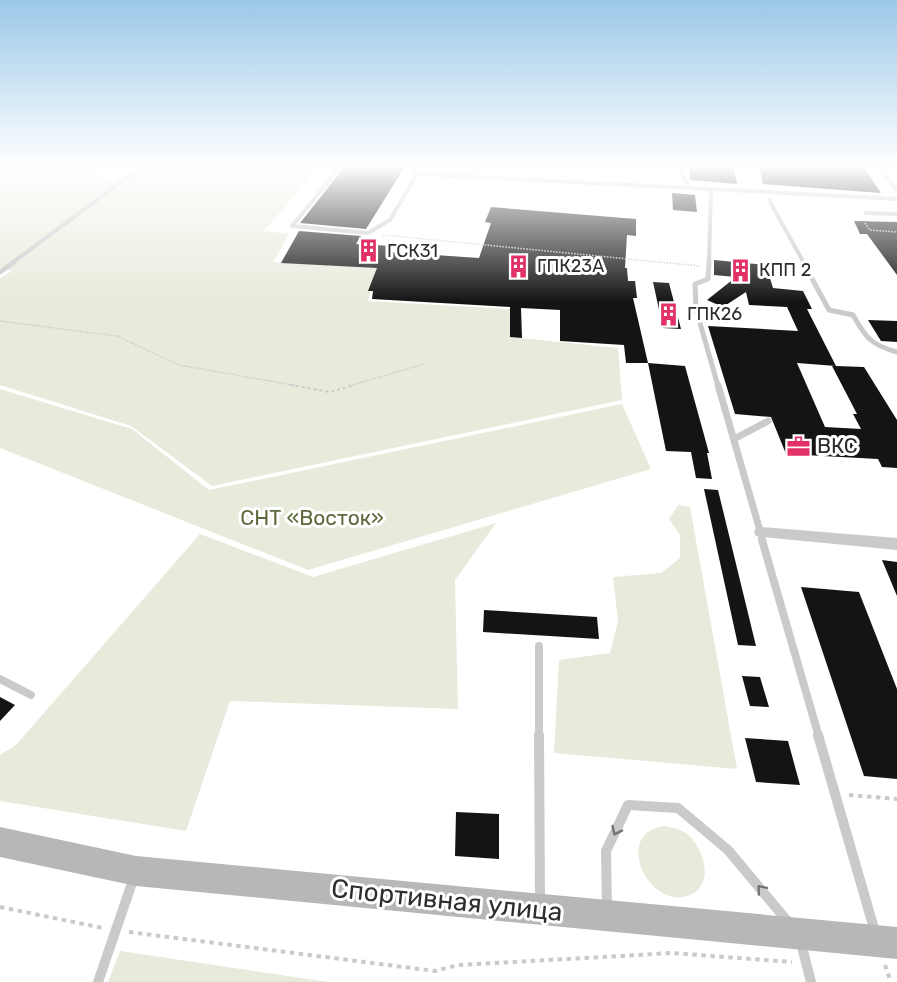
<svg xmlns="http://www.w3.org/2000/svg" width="897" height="982" viewBox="0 0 897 982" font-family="Rubik,sans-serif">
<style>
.green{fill:#e7ebdb}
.building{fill:#141414;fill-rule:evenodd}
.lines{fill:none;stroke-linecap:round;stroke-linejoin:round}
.path-far2{stroke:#cacaca;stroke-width:1.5;stroke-dasharray:1.5 1.5;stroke-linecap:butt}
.path-far1{stroke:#cacaca;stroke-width:2;stroke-dasharray:3 3;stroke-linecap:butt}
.path{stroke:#cacaca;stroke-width:4;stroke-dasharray:4.5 4.5;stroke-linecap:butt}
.lane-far4{stroke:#cacaca;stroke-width:4}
.lane-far3{stroke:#cacaca;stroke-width:5}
.lane-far2{stroke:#cacaca;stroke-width:7}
.lane-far1{stroke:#cacaca;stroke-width:8}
.lane{stroke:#cacaca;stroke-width:10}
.street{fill:#cacaca;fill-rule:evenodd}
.secondary{fill:#b7b7b7;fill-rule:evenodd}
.oneway{stroke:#747474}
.labels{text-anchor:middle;stroke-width:6;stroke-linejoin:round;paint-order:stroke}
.far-poi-label{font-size:18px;fill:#2d2d2d;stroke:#fff;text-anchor:start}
.poi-label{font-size:21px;fill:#2d2d2d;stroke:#fff;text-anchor:start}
.park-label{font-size:21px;fill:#5a683b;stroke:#fff}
.near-street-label{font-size:26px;fill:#2d2d2d;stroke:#fff}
</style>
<rect width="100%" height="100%" fill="#fff"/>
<!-- green -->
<path class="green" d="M0 165H80L113 183 139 165H321L264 231 289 234 273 262 377 268 368 301 510 309 511 337 618 348 622 400 212 486 131 426 0 385V278L12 271 0 268Z
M0 389 132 429 209 490 622 404 651 469 308 570 0 448Z
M678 505 690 507 737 769 554 753 559 660 610 653 618 621 613 577 661 573 680 558V535L669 519Z
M496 523 455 580 458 709 230 701 186 831 0 801V755L16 745 200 534 313 577Z
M664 826C672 827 679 829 686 833 703 846 716 883 690 895 650 912 611 834 664 826Z
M120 951 328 982H108Z"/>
<!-- building -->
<path class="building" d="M346 165H406L366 229 300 223Z
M689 165H733L737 184 690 180Z
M759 165H862L881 193 763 184Z
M672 193 695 195 697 212 673 210Z
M491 207 636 219V236L627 235 625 268H627L628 281H635L637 298H633L648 363H626L624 345 560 341V310L521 308 522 338 510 337V307L372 299 373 291H368L377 268 281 263 299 231 361 236 356 244 393 246 391 252 479 258 491 223 485 222Z
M854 221 897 222V275L867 234H860Z
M714 260 766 265 773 288 803 291 812 309H807L836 366 864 367 897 420V468L882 467 878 459 786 454 771 417 735 414 708 326 798 331 787 307 749 305 746 292 723 307 707 300 736 277 714 275ZM797 363 836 366H832L857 414H853L861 429 825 427Z
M653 282 669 283 681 329 663 328Z
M868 320 897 321V342L881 341Z
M648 363 685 366 709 453H707L712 479 696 478 691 452 666 451Z
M704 489 718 490 756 646 738 645Z
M882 560 897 562V596Z
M801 587 859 592 897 689V779L864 776Z
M484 610 597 617 599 639 483 632Z
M742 676 760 677 769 707 750 706Z
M0 697 15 705 0 721Z
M745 738 788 741 800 785 756 782Z
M456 812 499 814V859L455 856Z"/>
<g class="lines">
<!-- path-far2 -->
<path class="path-far2" d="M865 223 870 230 897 232
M383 235 700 266
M0 321 117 336 179 365 298 386
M349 386 424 364"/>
<!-- path-far1 -->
<path class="path-far1" d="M290 385 330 392 354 385"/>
<!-- path -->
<path class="path" d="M849 795 897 799
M0 907 103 928
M129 932 435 971 458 965 672 953 792 962
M885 965 891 982"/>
<!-- lane-far4 -->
<path class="lane-far4" d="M342 165 292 226 368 233 390 220 417 174 711 189
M417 165 414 169 417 174
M662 165 681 170 689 188
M877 165 897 190
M469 176 474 165
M769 200 804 263
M866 213 897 214
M12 263 144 165
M709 263 711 189 897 199"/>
<!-- lane-far3 -->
<path class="lane-far3" d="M709 262 708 279 695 284 696 309 718 386
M803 262 829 310 853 315C866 338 871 345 897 352
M0 272 14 262"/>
<!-- lane-far2 -->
<path class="lane-far2" d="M718 385 763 541
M734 439 768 421"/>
<!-- lane-far1 -->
<path class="lane-far1" d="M762 540 819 737
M539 646V737
M0 679 31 695"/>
<!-- lane -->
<path class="lane" d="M539 735 540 901
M818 735 875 932
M607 908 606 851 628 805 678 808 728 850 789 923
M801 943 811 982
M98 982 134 877"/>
<!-- street -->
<path class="street" d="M761 527 897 538V550L761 537 756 536 754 532 756 528Z"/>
<!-- secondary -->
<path class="secondary" d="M0 827 136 856 897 927V959L136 886 0 857Z"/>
</g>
<!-- one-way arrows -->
<defs><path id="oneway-chevron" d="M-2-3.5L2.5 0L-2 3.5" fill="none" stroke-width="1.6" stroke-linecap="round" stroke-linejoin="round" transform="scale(1.5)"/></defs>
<g class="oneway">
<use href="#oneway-chevron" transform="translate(616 831) rotate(116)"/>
<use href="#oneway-chevron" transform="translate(761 889) rotate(-130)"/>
</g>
<!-- sky -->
<linearGradient id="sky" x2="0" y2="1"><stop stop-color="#9bc8e9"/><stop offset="0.55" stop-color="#fff"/><stop offset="1" stop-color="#fff" stop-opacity="0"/></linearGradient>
<rect width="897" height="302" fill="url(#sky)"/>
<!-- icons -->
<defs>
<symbol id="building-bare" viewBox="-9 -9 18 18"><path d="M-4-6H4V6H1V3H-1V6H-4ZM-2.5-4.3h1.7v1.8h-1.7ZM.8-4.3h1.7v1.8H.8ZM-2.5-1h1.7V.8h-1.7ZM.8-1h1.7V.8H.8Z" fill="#e23166" stroke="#fff" stroke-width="2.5" paint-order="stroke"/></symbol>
<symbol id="office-bare" viewBox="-9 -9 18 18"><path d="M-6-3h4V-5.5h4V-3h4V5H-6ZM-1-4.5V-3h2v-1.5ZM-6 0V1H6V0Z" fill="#e23166" stroke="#fff" stroke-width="2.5" paint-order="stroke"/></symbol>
</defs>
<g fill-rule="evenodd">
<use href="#building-bare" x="352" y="234" width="33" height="33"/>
<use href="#building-bare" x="502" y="250" width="33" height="33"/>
<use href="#building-bare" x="724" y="254" width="33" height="33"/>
<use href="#building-bare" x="652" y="298" width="33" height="33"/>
<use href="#office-bare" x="782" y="430" width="33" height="33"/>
</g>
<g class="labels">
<!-- far-poi labels -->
<g class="far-poi-label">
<text x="387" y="257">ГСК31</text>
<text x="537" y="272">ГПК23А</text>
<text x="759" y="276">КПП 2</text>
<text x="687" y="320">ГПК26</text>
</g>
<!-- poi labels -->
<g class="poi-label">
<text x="817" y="453">ВКС</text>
</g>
<!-- park labels -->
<g class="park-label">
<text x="312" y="525">СНТ «Восток»</text>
</g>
<!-- near-street labels -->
<g class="near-street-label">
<text transform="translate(447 900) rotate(6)" y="9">Спортивная улица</text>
</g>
</g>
</svg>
